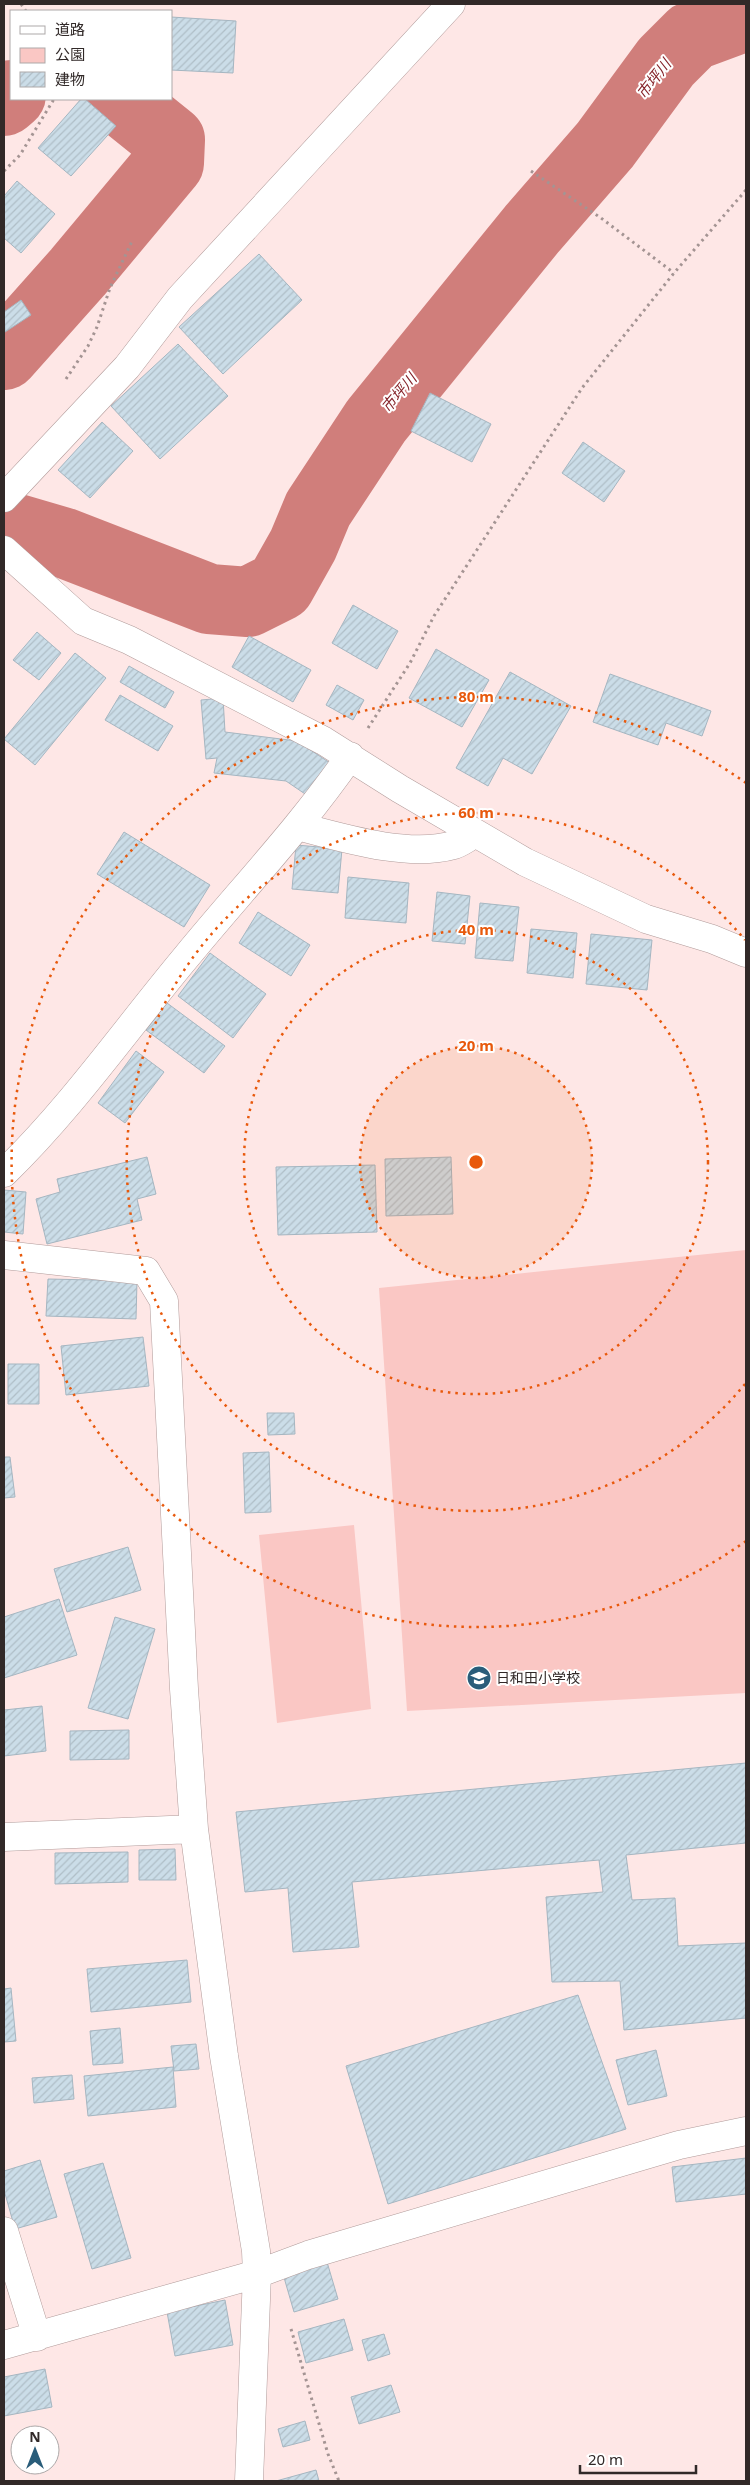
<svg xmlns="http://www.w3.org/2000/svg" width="750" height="2485" viewBox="0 0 750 2485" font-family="'Noto Sans','Noto Sans JP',sans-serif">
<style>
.green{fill:#fac7c4}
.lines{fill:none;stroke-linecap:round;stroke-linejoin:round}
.river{stroke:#d07e7b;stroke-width:70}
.building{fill:url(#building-hatch);stroke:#a5b6c1}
.minor-casing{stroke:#b19b9a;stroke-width:29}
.path{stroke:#a49493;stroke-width:3;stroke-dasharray:2.5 4;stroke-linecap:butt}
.minor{stroke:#fff;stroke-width:28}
.ring{fill:none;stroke:#e8590c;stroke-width:2.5;stroke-dasharray:2.5 5}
.labels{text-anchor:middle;stroke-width:4;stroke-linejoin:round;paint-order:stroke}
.poi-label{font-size:14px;fill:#312928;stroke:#fff;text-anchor:start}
.water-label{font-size:15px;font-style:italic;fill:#852329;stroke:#fff}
.centre{fill:#e8590c;stroke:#fff;stroke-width:2.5}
.ring-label{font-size:15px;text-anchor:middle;font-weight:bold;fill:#e8590c;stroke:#fff;stroke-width:4;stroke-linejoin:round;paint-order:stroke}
</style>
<defs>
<pattern id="building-hatch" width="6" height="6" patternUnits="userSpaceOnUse" patternTransform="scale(1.25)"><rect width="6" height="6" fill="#cbdde8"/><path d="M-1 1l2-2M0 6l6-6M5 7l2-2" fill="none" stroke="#afbec7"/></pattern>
</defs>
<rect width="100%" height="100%" fill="#fee7e6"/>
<!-- green -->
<path class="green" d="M746 1250V1693L407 1711 379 1288Z
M354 1525 371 1709 277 1723 259 1535Z"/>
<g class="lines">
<!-- river -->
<path class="river" d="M4 101 11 95
M4 355 78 272 169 163 170 140 119 99
M4 525 62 542 209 599 248 602 280 586 303 545 318 509 376 421 532 229 605 145 666 62 692 36 746 16"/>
</g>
<!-- building -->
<path class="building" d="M171 17 236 21 233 73 171 70Z
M81 99H85L116 126 71 176 38 148Z
M17 181 55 214 21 253 4 238V196Z
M259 254 302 300 223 374 179 327Z
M21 300 31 315 5 332 4 312Z
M178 344 228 396 160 459 111 406Z
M430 393 491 424 472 462 411 431Z
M102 422 133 451 90 498 58 470Z
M583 442 625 471 604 502 562 473Z
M353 605 398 631 377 669 332 643Z
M37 632 61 653 39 680 13 660Z
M249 636 311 670 293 702 232 667Z
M436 649 489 680 462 727 409 698Z
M75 653 106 678 35 765 4 739Z
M129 666 174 692 165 708 120 682Z
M510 672 571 706 532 774 503 758 488 786 456 768Z
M610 674 711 711 702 736 666 723 658 745 593 722Z
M337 685 364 700 353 720 326 705Z
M120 695 173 726 158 751 105 720Z
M223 698 225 732 297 741 330 763 308 796 286 781 214 773 217 758 206 759 201 700Z
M124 832 210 885 184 927 97 874Z
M296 845 342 849 338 893 292 889Z
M348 877 409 883 406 923 345 918Z
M437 892 470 896 465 944 432 941Z
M480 903 519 907 513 961 475 958Z
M258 912 310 945 291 976 239 943Z
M531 929 577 933 573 978 527 973Z
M591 934 652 940 647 990 586 984Z
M210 953 266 994 233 1038 178 996Z
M167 1003 225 1046 204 1073 146 1030Z
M136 1051 164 1072 125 1123 98 1103Z
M147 1157 156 1194 137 1199 142 1220 47 1244 36 1199 60 1192 57 1179Z
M451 1157 453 1214 386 1216 385 1159Z
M375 1165 377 1232 278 1235 276 1167Z
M4 1190 26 1192 23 1234 4 1232Z
M48 1279 137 1281 136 1319 46 1316Z
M143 1337 149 1386 66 1395 61 1346Z
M8 1364H39V1404H8Z
M267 1413H294L295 1434 268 1435Z
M269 1452 271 1512 245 1513 243 1453Z
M4 1457H10L15 1497 4 1498Z
M128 1547 141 1590 67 1612 54 1569Z
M59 1599 77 1655 4 1678V1617Z
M115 1617 155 1629 128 1719 88 1708Z
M42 1706 46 1751 4 1756V1710Z
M129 1730V1759L70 1760V1731Z
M746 1763V1843L626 1855 632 1900 675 1898 678 1946 746 1943V2018L624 2030 620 1981 552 1982 546 1897 603 1892 599 1860 352 1882 359 1947 293 1952 288 1888 245 1892 236 1812Z
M175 1849 176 1880H139V1850Z
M128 1852V1882L55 1884V1853Z
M187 1960 191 2002 91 2012 87 1969Z
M11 1988 16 2041 4 2042V1989Z
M578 1995 626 2129 388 2204 346 2066Z
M120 2028 123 2063 93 2065 90 2031Z
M196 2044 199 2069 174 2071 171 2046Z
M656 2050 667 2096 628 2105 616 2060Z
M173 2067 176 2107 88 2116 84 2076Z
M72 2075 74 2099 34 2103 32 2078Z
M746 2158V2194L676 2202 672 2167Z
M40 2160 57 2217 15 2229 4 2190V2171Z
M103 2163 131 2258 92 2269 64 2174Z
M327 2262 338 2299 294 2312 283 2274Z
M225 2300 233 2345 175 2356 167 2312Z
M344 2319 353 2350 306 2363 298 2332Z
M384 2334 390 2354 368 2361 362 2340Z
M45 2369 52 2407 4 2416V2377Z
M391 2385 400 2412 359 2424 351 2397Z
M305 2421 310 2440 283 2447 278 2429Z
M316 2470 319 2481H276Z"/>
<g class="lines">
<defs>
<path id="minor" d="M4 498 127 367 180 298 451 4
M4 550 83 621 129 640 324 741 400 789 525 862 646 919 712 939 746 953
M297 826C343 838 407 858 454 845 461 843 468 837 475 834
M4 1173C72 1107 126 1029 187 956 242 889 301 827 350 756
M4 1255 146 1271 164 1301 184 1689 194 1829 224 2056 256 2251 257 2274 249 2481
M4 1837 194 1829
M4 2231 37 2337
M4 2345 257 2274 308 2255 679 2145 746 2131"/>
</defs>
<!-- minor casing -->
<use href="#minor" class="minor-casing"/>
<!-- path -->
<path class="path" d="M21 4 26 11
M4 171 20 155 54 99
M531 171 601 218 674 273
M66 379 88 346 97 327 110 288 133 239
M368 728 410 663 434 616 582 388 674 273 746 190
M291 2329 328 2454 339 2481"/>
<!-- minor -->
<use href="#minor" class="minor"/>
</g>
<!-- distance rings -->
<circle cx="476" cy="1162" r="116" fill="#e8590c" fill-opacity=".12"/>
<g class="ring">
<circle cx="476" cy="1162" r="116"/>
<circle cx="476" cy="1162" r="232"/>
<path d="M745 1384A349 349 0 1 1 745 940"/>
<path d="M746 1541A465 465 0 1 1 746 783"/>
</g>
<!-- icons -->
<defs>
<symbol id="school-disc" viewBox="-11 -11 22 22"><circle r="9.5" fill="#2a5d7a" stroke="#fff"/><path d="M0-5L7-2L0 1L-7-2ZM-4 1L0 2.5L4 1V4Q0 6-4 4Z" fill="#fff"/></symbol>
</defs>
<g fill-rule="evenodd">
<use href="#school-disc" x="465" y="1664" width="28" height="28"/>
</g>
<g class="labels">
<!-- poi labels -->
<g class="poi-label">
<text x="496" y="1683">日和田小学校</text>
</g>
<!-- water labels -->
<g class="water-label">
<text transform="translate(654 79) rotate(-52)" y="5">市坪川</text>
<text transform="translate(399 393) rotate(-50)" y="5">市坪川</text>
</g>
</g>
<circle cx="476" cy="1162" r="8" class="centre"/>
<g class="ring-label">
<text x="476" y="702">80 m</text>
<text x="476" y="818">60 m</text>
<text x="476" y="935">40 m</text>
<text x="476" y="1051">20 m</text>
</g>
<!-- border -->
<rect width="750" height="2485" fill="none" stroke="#312928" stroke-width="10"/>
<!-- legend -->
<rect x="10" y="10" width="162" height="90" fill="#ffffff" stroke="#ada9a9"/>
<rect x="20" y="26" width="25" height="8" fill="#ffffff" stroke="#ada9a9"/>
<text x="55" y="35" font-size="15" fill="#312928">道路</text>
<rect x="20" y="48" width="25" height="15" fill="#fac7c4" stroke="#ada9a9"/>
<text x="55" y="60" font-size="15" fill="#312928">公園</text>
<rect x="20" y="72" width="25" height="15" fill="url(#building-hatch)" stroke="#ada9a9"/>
<text x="55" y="85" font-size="15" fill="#312928">建物</text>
<!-- north arrow -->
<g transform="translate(35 2450)"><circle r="24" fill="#ffffff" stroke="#ada9a9"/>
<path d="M0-4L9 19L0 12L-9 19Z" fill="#2a5d7a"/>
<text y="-8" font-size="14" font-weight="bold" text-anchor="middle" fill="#312928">N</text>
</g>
<!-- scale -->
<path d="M580 2465v8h116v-8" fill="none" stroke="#312928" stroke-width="2.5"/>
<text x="588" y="2465" font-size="15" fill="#312928" stroke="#ffffff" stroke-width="4" paint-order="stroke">20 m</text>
</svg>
